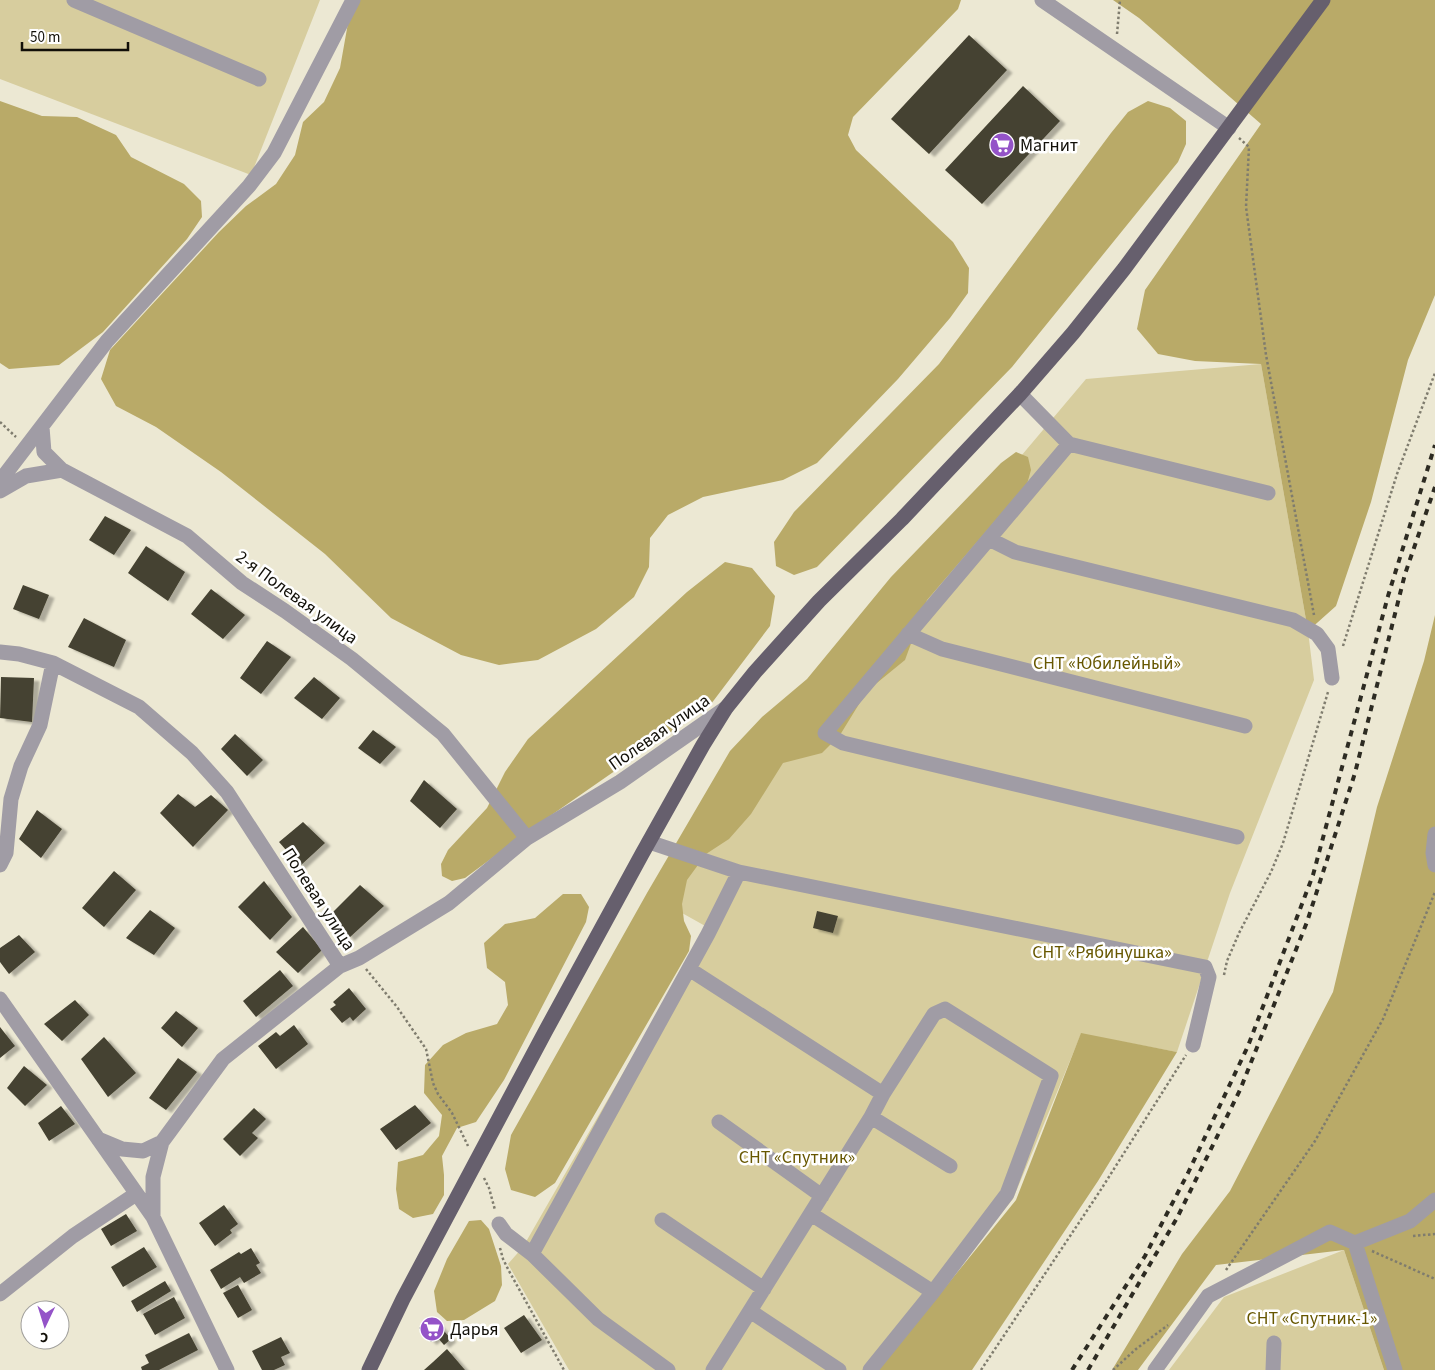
<svg xmlns="http://www.w3.org/2000/svg" width="1435" height="1370" viewBox="0 0 1435 1370" font-family="'Source Sans 3',sans-serif">
<style>
.green{fill:#d7cd9e}
.forest{fill:#b9aa68}
.building{fill:#454231;filter:url(#shadow)}
.lines{fill:none;stroke-linecap:round;stroke-linejoin:round}
.path{stroke:#7f7c6e;stroke-width:2.5;stroke-dasharray:2.5 2.5;stroke-linecap:butt}
.minor{stroke:#a09ca5;stroke-width:15}
.major{stroke:#665f6d;stroke-width:15}
.rail{stroke:#2d2b22;stroke-width:4;stroke-dasharray:6 6;stroke-linecap:butt}
.labels{text-anchor:middle;stroke-width:5;stroke-linejoin:round;paint-order:stroke}
.poi-label{font-size:18px;fill:#110f08;stroke:#fff;text-anchor:start}
.street-label{font-size:18px;fill:#110f08;stroke:#fff}
.park-label{font-size:18px;fill:#675701;stroke:#fff}
</style>
<defs>
<filter id="shadow"><feDropShadow dx="5.5" dy="3" stdDeviation="1" flood-color="#0004"/></filter>
</defs>
<rect width="100%" height="100%" fill="#ece8d3"/>
<!-- green -->
<path class="green" d="M0 0H320L251 175 0 79Z
M1261 364 1308 631 1314 680 1230 893 1177 1052 1081 1034 1013 1199 872 1370H569L508 1264 523 1247 707 927 666 904 739 791 1086 379Z
M1344 1250 1384 1370H1169L1224 1297Z"/>
<!-- forest -->
<path class="forest" d="M360 0H961L958 9 853 117 848 135 856 150 953 242 969 268 968 293 950 318 898 379 817 463 783 480 703 497 668 515 650 538 649 567 634 597 596 629 538 660 499 665 461 655 391 618 325 554 221 472 156 427 116 406 101 379 110 350 219 232 246 206 276 184 295 155 303 122 324 102 340 68 348 23Z
M1113 0H1435V295L1408 360 1371 502 1336 606 1308 631 1261 364 1195 361 1158 354 1137 329 1145 290 1261 124 1139 18Z
M0 101 42 116 77 117 116 135 131 157 184 184 201 201 202 217 187 239 103 332 59 365 9 369 0 363Z
M1148 101 1170 108 1186 121V144L1178 162 1012 367 817 567 794 575 776 566 774 542 794 512 939 364 1111 133 1128 112Z
M1016 452 1028 457 1031 470 1027 484 927 600 905 660 867 691 840 735 822 753 783 763 751 814 729 839 706 854 687 880 682 904 684 921 691 936 689 951 555 1183 535 1197 511 1190 505 1169 511 1135 647 893 730 751 762 717 807 679 891 577 1001 463Z
M725 562 752 568 775 596 770 626 711 704 530 830 465 878 452 881 442 876 441 864 448 850 487 808 505 772 528 739 687 592Z
M1435 615V1370H1384L1344 1250 1216 1265 1138 1370H1112L1182 1254 1230 1191 1333 992 1377 807 1424 661Z
M563 894H581L589 907 586 922 504 1080 476 1122 457 1128 442 1156 444 1175V1195L433 1214 413 1218 399 1209 396 1189 398 1162 423 1155 439 1136 442 1115 424 1093 425 1065 443 1045 466 1033 497 1024 508 1005 505 982 487 968 484 943 505 924 535 918Z
M1081 1033 1177 1052 1098 1181 972 1370H878L1016 1200Z
M481 1220 489 1229 501 1266 502 1285 495 1301 464 1320 447 1321 437 1312 434 1291 447 1259 469 1221Z"/>
<!-- building -->
<path class="building" d="M969 35 1007 70 929 154 891 119Z
M1023 86 1060 121 982 204 945 170Z
M105 516 131 530 114 555 89 540Z
M146 546 185 572 168 601 128 573Z
M23 585 49 595 39 619 13 609Z
M211 589 245 615 223 639 191 614Z
M84 618 126 640 114 667 68 647Z
M267 641 291 657 261 694 240 678Z
M1 677 34 678 32 722 0 718Z
M314 677 340 698 322 719 294 698Z
M373 730 396 747 380 764 358 748Z
M235 734 263 760 247 776 221 749Z
M424 780 457 809 440 828 410 801Z
M178 794 195 807 211 795 228 810 193 847 160 813Z
M37 810 62 829 41 858 19 839Z
M303 822 325 843 300 866 279 842Z
M114 871 136 890 104 927 82 908Z
M264 881 292 917 270 940 238 907Z
M360 885 384 906 349 938 329 916Z
M150 910 175 928 154 955 126 938Z
M817 911 838 916 833 933 813 928Z
M303 927 322 950 298 973 276 952Z
M19 935 35 952 9 974 0 962V948Z
M280 970 293 986 256 1017 243 1001Z
M349 988 366 1009 353 1021 350 1017 342 1023 330 1009 336 1005 333 1002Z
M75 1000 89 1015 62 1041 44 1024Z
M176 1011 198 1028 182 1047 161 1028Z
M294 1025 308 1044 276 1069 258 1046 276 1032 280 1036Z
M0 1027 15 1046 0 1058Z
M104 1037 136 1073 108 1097 81 1059Z
M178 1058 197 1072 166 1110 149 1098Z
M24 1066 47 1085 25 1106 7 1088Z
M415 1105 431 1123 396 1150 380 1129Z
M61 1106 75 1124 49 1141 38 1123Z
M254 1108 266 1119 252 1133 258 1138 240 1156 223 1139Z
M224 1205 238 1224 230 1230 232 1233 215 1246 199 1223Z
M126 1214 137 1231 111 1246 101 1229Z
M144 1247 157 1267 123 1287 111 1267Z
M251 1248 260 1263 256 1265 261 1273 244 1283 240 1277 221 1289 210 1270 239 1252 241 1254Z
M165 1281 171 1291 137 1312 131 1301Z
M238 1285 252 1310 238 1318 223 1293Z
M174 1297 185 1318 155 1335 143 1314Z
M524 1315 542 1340 521 1353 504 1328Z
M432 1317 451 1339 444 1345 437 1337 431 1342 419 1328Z
M189 1333 198 1350 159 1370H142L141 1367 149 1363 145 1355Z
M281 1337 290 1353 281 1357 285 1365 274 1370H262L252 1351Z
M447 1349 465 1370H424L433 1362Z"/>
<g class="lines">
<!-- path -->
<path class="path" d="M1117 34 1120 0
M1239 138 1249 147 1246 207 1266 355 1314 615
M0 422 16 437
M1343 646 1397 474 1435 373
M366 969 397 1007 426 1049 433 1083 438 1094 452 1113 468 1146
M1224 975 1227 961 1239 933 1271 872 1283 843 1328 692
M484 1178 489 1188 495 1210
M1413 1236 1435 1234
M500 1248 503 1259 509 1271 564 1370
M1372 1251 1435 1279
M1226 1270 1315 1141 1383 1019 1435 892
M981 1370 1100 1191 1186 1055
M1113 1370 1136 1349 1168 1325"/>
<!-- minor -->
<path class="minor" d="M74 0 259 79
M1042 0 1229 128
M1020 394 1069 444 1268 493
M42 427 44 452 62 470
M1069 444 825 733 843 743 1237 837
M0 481 107 341 249 186 274 153 353 0
M0 491 26 476 62 470 187 536 242 583 285 611 352 659 443 734 527 838
M989 539 1015 552 1293 620 1317 634 1328 649 1332 678
M908 634 942 649 1245 726
M0 652 19 654 53 663 139 707 192 753 227 792 340 966 359 958 449 903 527 838 620 782 726 708
M1435 834 1433 853 1435 865
M649 842 739 872 1205 967 1209 977 1193 1045
M0 865 6 853 11 799 21 766 40 725 53 663
M689 969 883 1094
M0 999 153 1217 227 1370
M871 1117 950 1166
M719 1122 822 1196
M98 1139 122 1149 143 1151 162 1142
M811 1214 933 1292
M153 1217V1177L162 1142 223 1059 340 966
M662 1220 764 1289
M499 1224 506 1234 532 1254 598 1319 668 1370
M1355 1243 1410 1221 1435 1200
M532 1254 708 934 739 872
M0 1294 73 1236 136 1194
M750 1311 839 1370
M713 1370 871 1117 883 1094 934 1014 945 1009 1051 1076 1007 1194 933 1292 870 1370
M1155 1370 1208 1296 1330 1232 1355 1243 1395 1370
M1273 1370 1274 1343"/>
<!-- major -->
<path class="major" d="M369 1370 403 1299 545 1032 642 854 703 745 726 708 755 672 819 601 902 519 1020 394 1073 333 1124 269 1323 0"/>
<!-- rail -->
<path class="rail" d="M1072 1370 1145 1256 1188 1173 1248 1046 1313 875 1388 596 1435 445
M1088 1370 1177 1218 1240 1090 1307 922 1355 773 1405 574 1435 487"/>
</g>
<!-- icons -->
<defs>
<symbol id="supermarket-disc" viewBox="-11 -11 22 22"><circle r="9.5" fill="#9453c8" stroke="#fff"/><path d="M-6-5.5h2.5l.6 2H6L4.5 2H-2.5L-4.4-4H-6ZM-1.5 3.2a1.3 1.3 0 1 0 .1 0ZM3 3.2a1.3 1.3 0 1 0 .1 0Z" fill="#fff"/></symbol>
</defs>
<g fill-rule="evenodd">
<use href="#supermarket-disc" x="988" y="131" width="28" height="28"/>
<use href="#supermarket-disc" x="418" y="1315" width="28" height="28"/>
</g>
<g class="labels">
<!-- poi labels -->
<g class="poi-label">
<text x="1020" y="151">Магнит</text>
<text x="450" y="1335">Дарья</text>
</g>
<!-- street labels -->
<g class="street-label">
<text transform="translate(297 597) rotate(36)" y="6">2-я Полевая улица</text>
<text transform="translate(659 732) rotate(-35)" y="6">Полевая улица</text>
<text transform="translate(319 899) rotate(57)" y="6">Полевая улица</text>
</g>
<!-- park labels -->
<g class="park-label">
<text x="1107" y="669">СНТ «Юбилейный»</text>
<text x="1102" y="958">СНТ «Рябинушка»</text>
<text x="797" y="1163">СНТ «Спутник»</text>
<text x="1312" y="1324">СНТ «Спутник-1»</text>
</g>
</g>
<!-- north arrow -->
<g transform="translate(45 1325) rotate(184)"><circle r="24" fill="#ffffff" stroke="#a09f9c"/>
<path d="M0-4L9 19L0 12L-9 19Z" fill="#9453c8"/>
<text y="-8" font-size="14" font-weight="bold" text-anchor="middle" fill="#110f08">С</text>
</g>
<!-- scale -->
<path d="M22 42v8h106v-8" fill="none" stroke="#110f08" stroke-width="2.5"/>
<text x="30" y="42" font-size="15" fill="#110f08" stroke="#ffffff" stroke-width="4" paint-order="stroke">50 m</text>
</svg>
